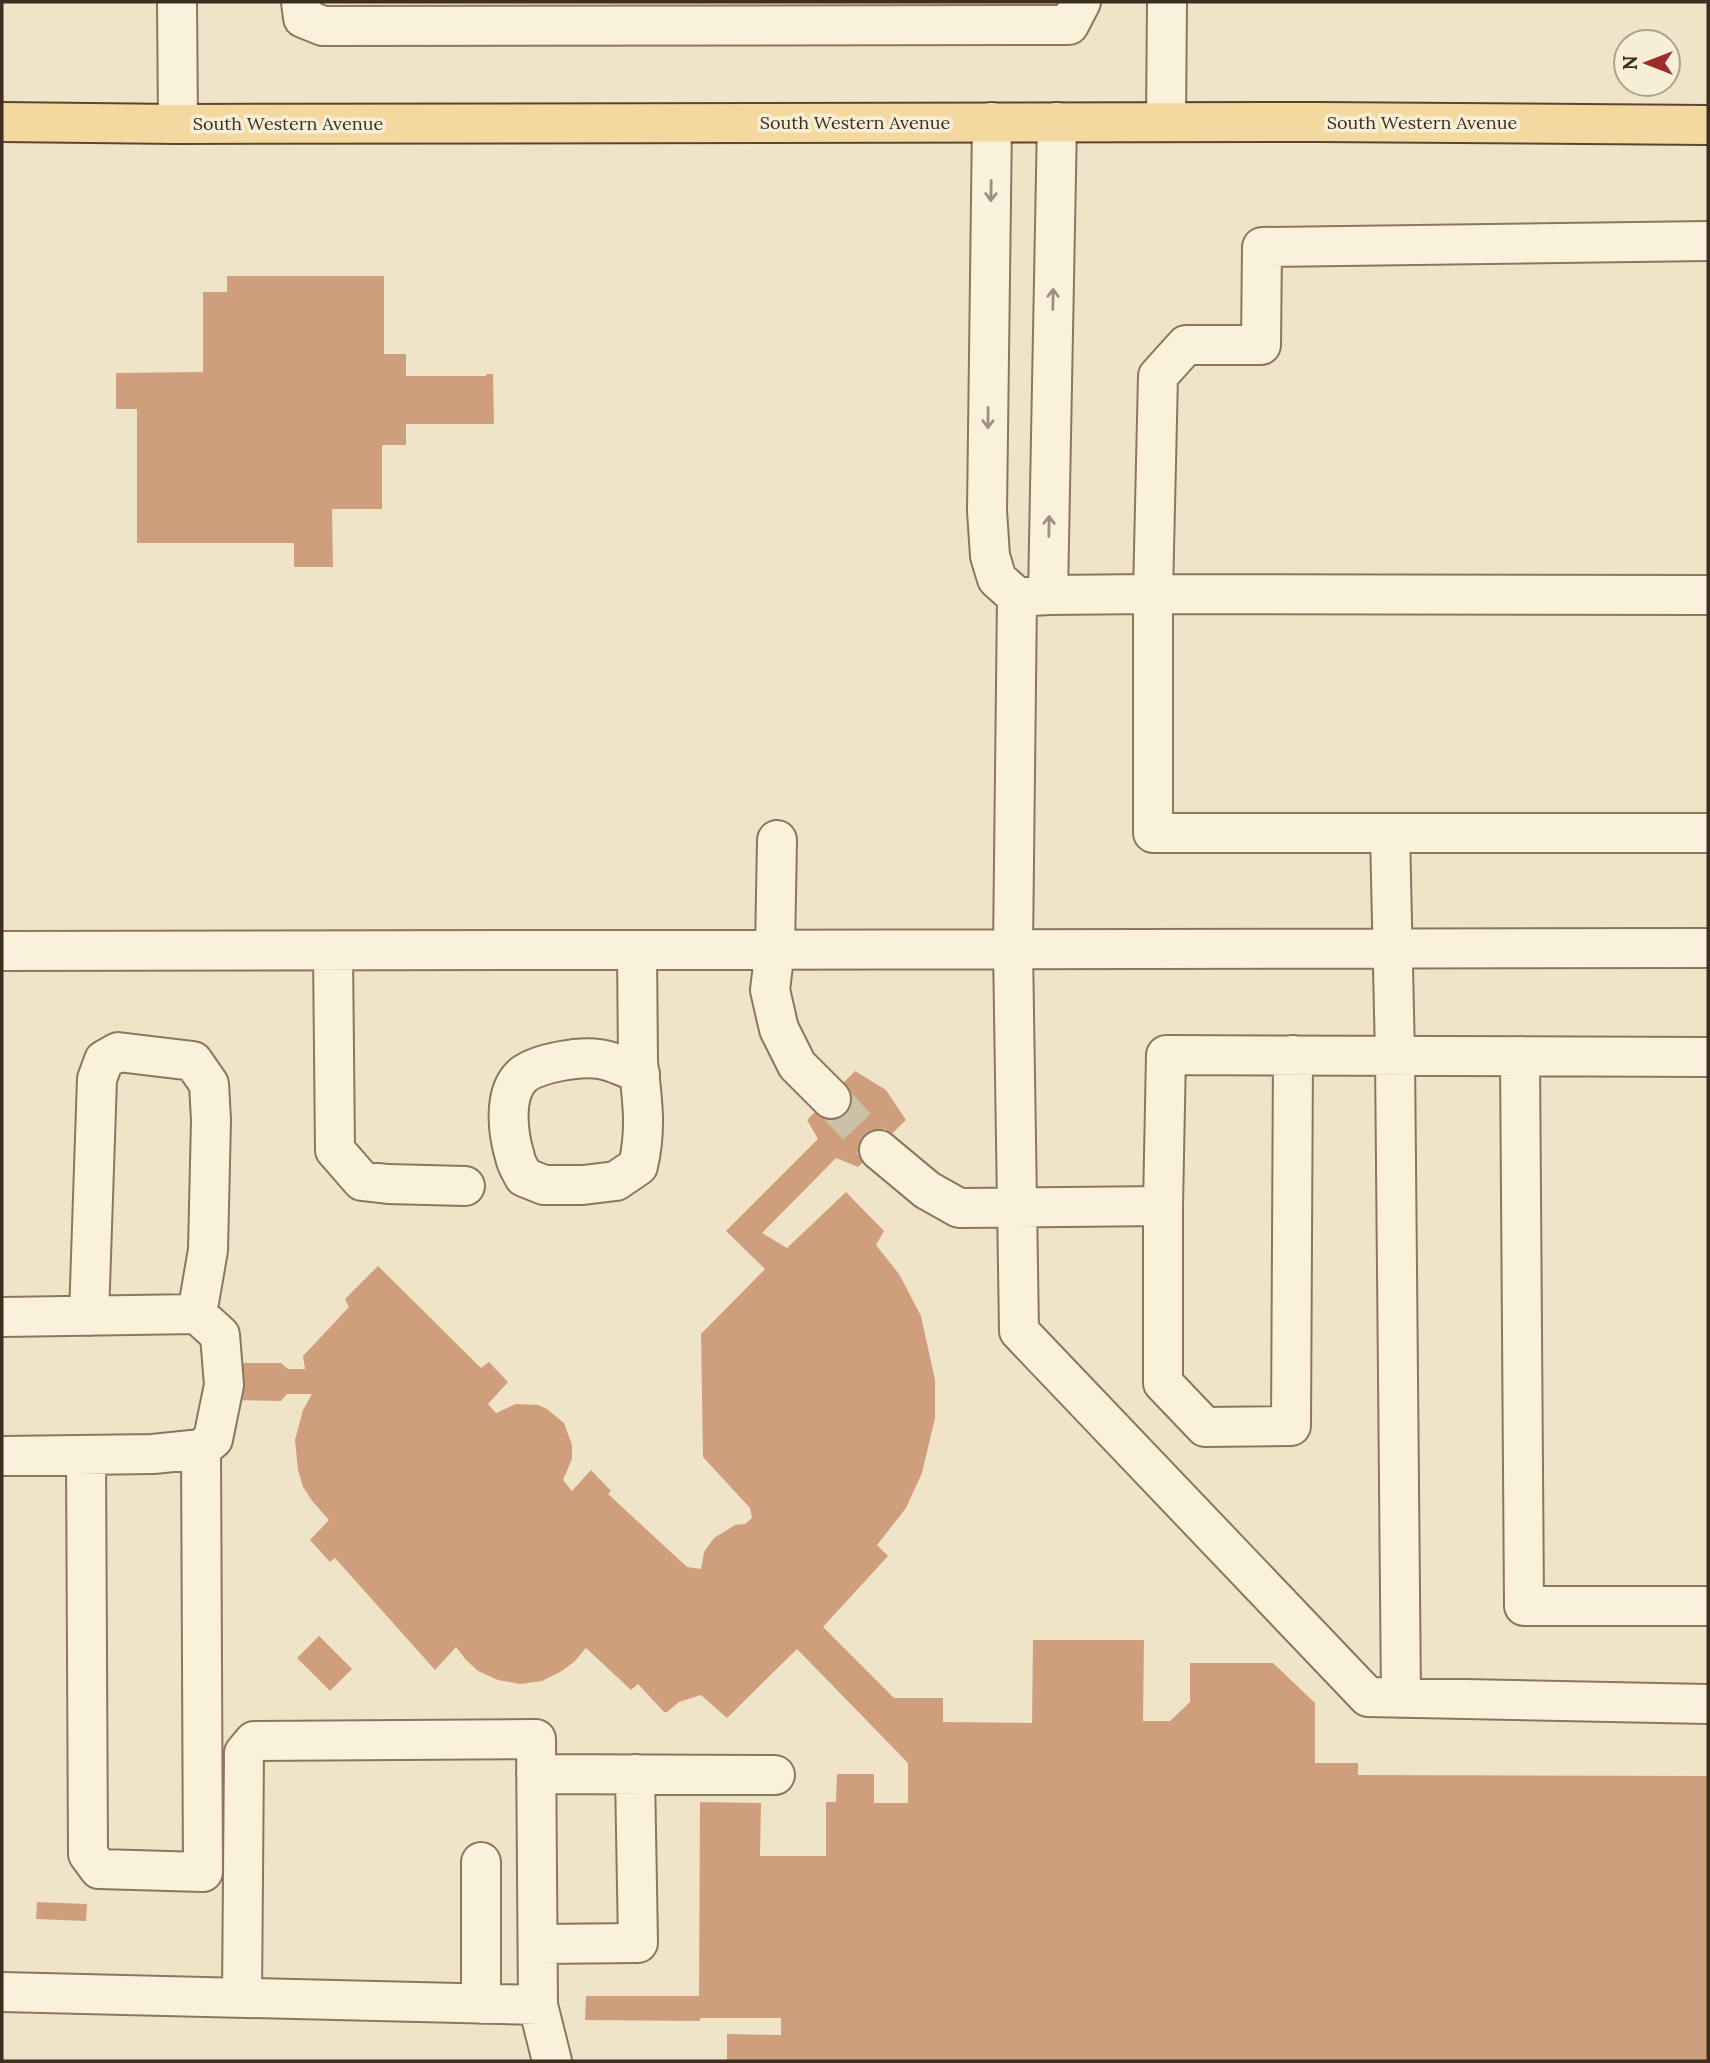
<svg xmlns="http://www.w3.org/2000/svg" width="1710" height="2063" viewBox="0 0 1710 2063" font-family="Lora,serif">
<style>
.building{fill:#cf9f7d}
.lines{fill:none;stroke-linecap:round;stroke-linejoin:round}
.minor-tunnel{stroke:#ccc0a6;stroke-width:38;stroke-dasharray:38 19;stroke-linecap:butt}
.minor-casing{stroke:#8d765c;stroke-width:42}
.major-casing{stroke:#5b4430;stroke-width:42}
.minor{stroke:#faf1dc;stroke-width:38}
.major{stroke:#f3d9a0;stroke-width:38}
.oneway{stroke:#9c907e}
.labels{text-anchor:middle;stroke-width:7;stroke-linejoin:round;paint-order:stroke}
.street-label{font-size:18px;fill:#3d2e20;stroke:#f7eed8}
</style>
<rect width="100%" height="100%" fill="#f0e4c8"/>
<!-- building -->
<path class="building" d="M227 276H384V354H406V376H486V374H493L494 424H406V445H382V509H332L333 567H294V543H137V409H116V373L203 372V292H227Z
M855 1071 886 1090 906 1120 858 1167 836 1158 762 1233 787 1248 846 1192 884 1231 876 1245 899 1274 921 1316 935 1380V1418L922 1473 906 1508 877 1545 888 1556 823 1627 894 1698H943V1722L1032 1723 1033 1640H1144L1143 1721H1170L1190 1702V1663H1273L1315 1703V1763H1358V1775L1708 1776V2061H727V2034L781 2035V2018H700V2021L585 2020 586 1996H699L700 1802 761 1803 760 1856H826V1802H836L837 1774H874V1803H908V1763L797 1649 727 1718 701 1695 679 1702 667 1712H664L638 1684 631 1690 586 1648 575 1661 562 1671 542 1681 520 1684 498 1680 478 1671 466 1660 456 1647 435 1670 335 1558 330 1562 310 1540 329 1520 313 1502 303 1487 298 1470 295 1440 303 1410 312 1394H287L281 1401 230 1400V1363H281L288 1369H305L303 1356 349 1307 345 1299 378 1266 481 1368 489 1362 508 1382 488 1404 496 1413 516 1404 538 1405 547 1409 564 1423 572 1445V1459L563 1480 572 1491 591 1470 611 1491 608 1494 687 1567 701 1569 704 1552 714 1538 735 1525 745 1524 752 1518 750 1508 703 1457 701 1334 765 1269 726 1231 818 1139 807 1120Z
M319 1636 352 1669 330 1691 297 1658Z
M37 1902 87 1904 86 1921 36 1919Z"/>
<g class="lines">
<!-- minor-tunnel -->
<path class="minor-tunnel" d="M831 1099 879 1150"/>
<defs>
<path id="minor" d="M177 2 178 124
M301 2 303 18 323 26 1069 25 1081 2
M992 122 987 511 990 556 997 579 1017 597 1048 595 1153 594 1708 595
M1166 122 1167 2
M1708 241 1262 247 1261 345H1186L1158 376 1153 594V833H1708
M1048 595 1057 122
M1017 597 1013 949 1019 1331 1368 1697 1708 1704
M1390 833 1395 1056 1401 1698
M777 840 775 949 770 990 779 1029 797 1065 831 1099
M637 950 638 1062C642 1099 647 1128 638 1166L616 1181 583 1185H544L524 1177C521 1171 516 1164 515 1157 508 1134 502 1092 524 1074 540 1063 579 1056 599 1059 613 1061 627 1068 640 1074
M2 951 1708 948
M333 952 335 1150 362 1181 388 1184 465 1186
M1520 1056 1524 1606H1708
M879 1150 927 1190 959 1208 1163 1206 1166 1055 1708 1057
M1163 1206V1383L1205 1427 1291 1426 1293 1055
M89 1316 97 1079 104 1060 118 1052 193 1061 209 1084 211 1120 208 1250 197 1314
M2 1317 197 1314 220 1335 224 1385 213 1439 201 1449 153 1454 2 1456
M86 1455 88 1854 99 1869 203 1872 201 1449
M536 1774 775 1775
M481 1862V2004
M538 1944 638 1943 635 1774
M2 1992 538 2005 552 2061
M242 1998 244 1753 254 1741 536 1739 538 2005"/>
<path id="major" d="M2 122 178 124 1319 122 1708 125"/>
</defs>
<!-- minor casing -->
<use href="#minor" class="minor-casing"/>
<!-- major casing -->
<use href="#major" class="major-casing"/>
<!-- minor -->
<use href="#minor" class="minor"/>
<!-- major -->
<use href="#major" class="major"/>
</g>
<!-- one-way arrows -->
<defs><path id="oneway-shaft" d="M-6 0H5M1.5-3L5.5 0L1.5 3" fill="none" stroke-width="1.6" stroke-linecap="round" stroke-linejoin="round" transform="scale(1.75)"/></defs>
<g class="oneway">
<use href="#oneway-shaft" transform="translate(991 191) rotate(91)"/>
<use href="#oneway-shaft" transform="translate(1053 299) rotate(-89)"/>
<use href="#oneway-shaft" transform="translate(988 418) rotate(91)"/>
<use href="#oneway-shaft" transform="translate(1049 526) rotate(-89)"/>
</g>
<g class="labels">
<!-- street labels -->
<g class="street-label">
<text x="855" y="129">South Western Avenue</text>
<text x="1422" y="129">South Western Avenue</text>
<text x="288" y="130">South Western Avenue</text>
</g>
</g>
<!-- border -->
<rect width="1710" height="2063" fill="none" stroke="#3d2e20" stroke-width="7"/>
<!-- north arrow -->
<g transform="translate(1647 63) rotate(270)"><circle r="33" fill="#f7eed8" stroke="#ada18e" stroke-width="2"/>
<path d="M0-5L12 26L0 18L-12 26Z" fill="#9e2a2b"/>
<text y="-10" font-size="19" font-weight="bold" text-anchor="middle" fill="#3d2e20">N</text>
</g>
</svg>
